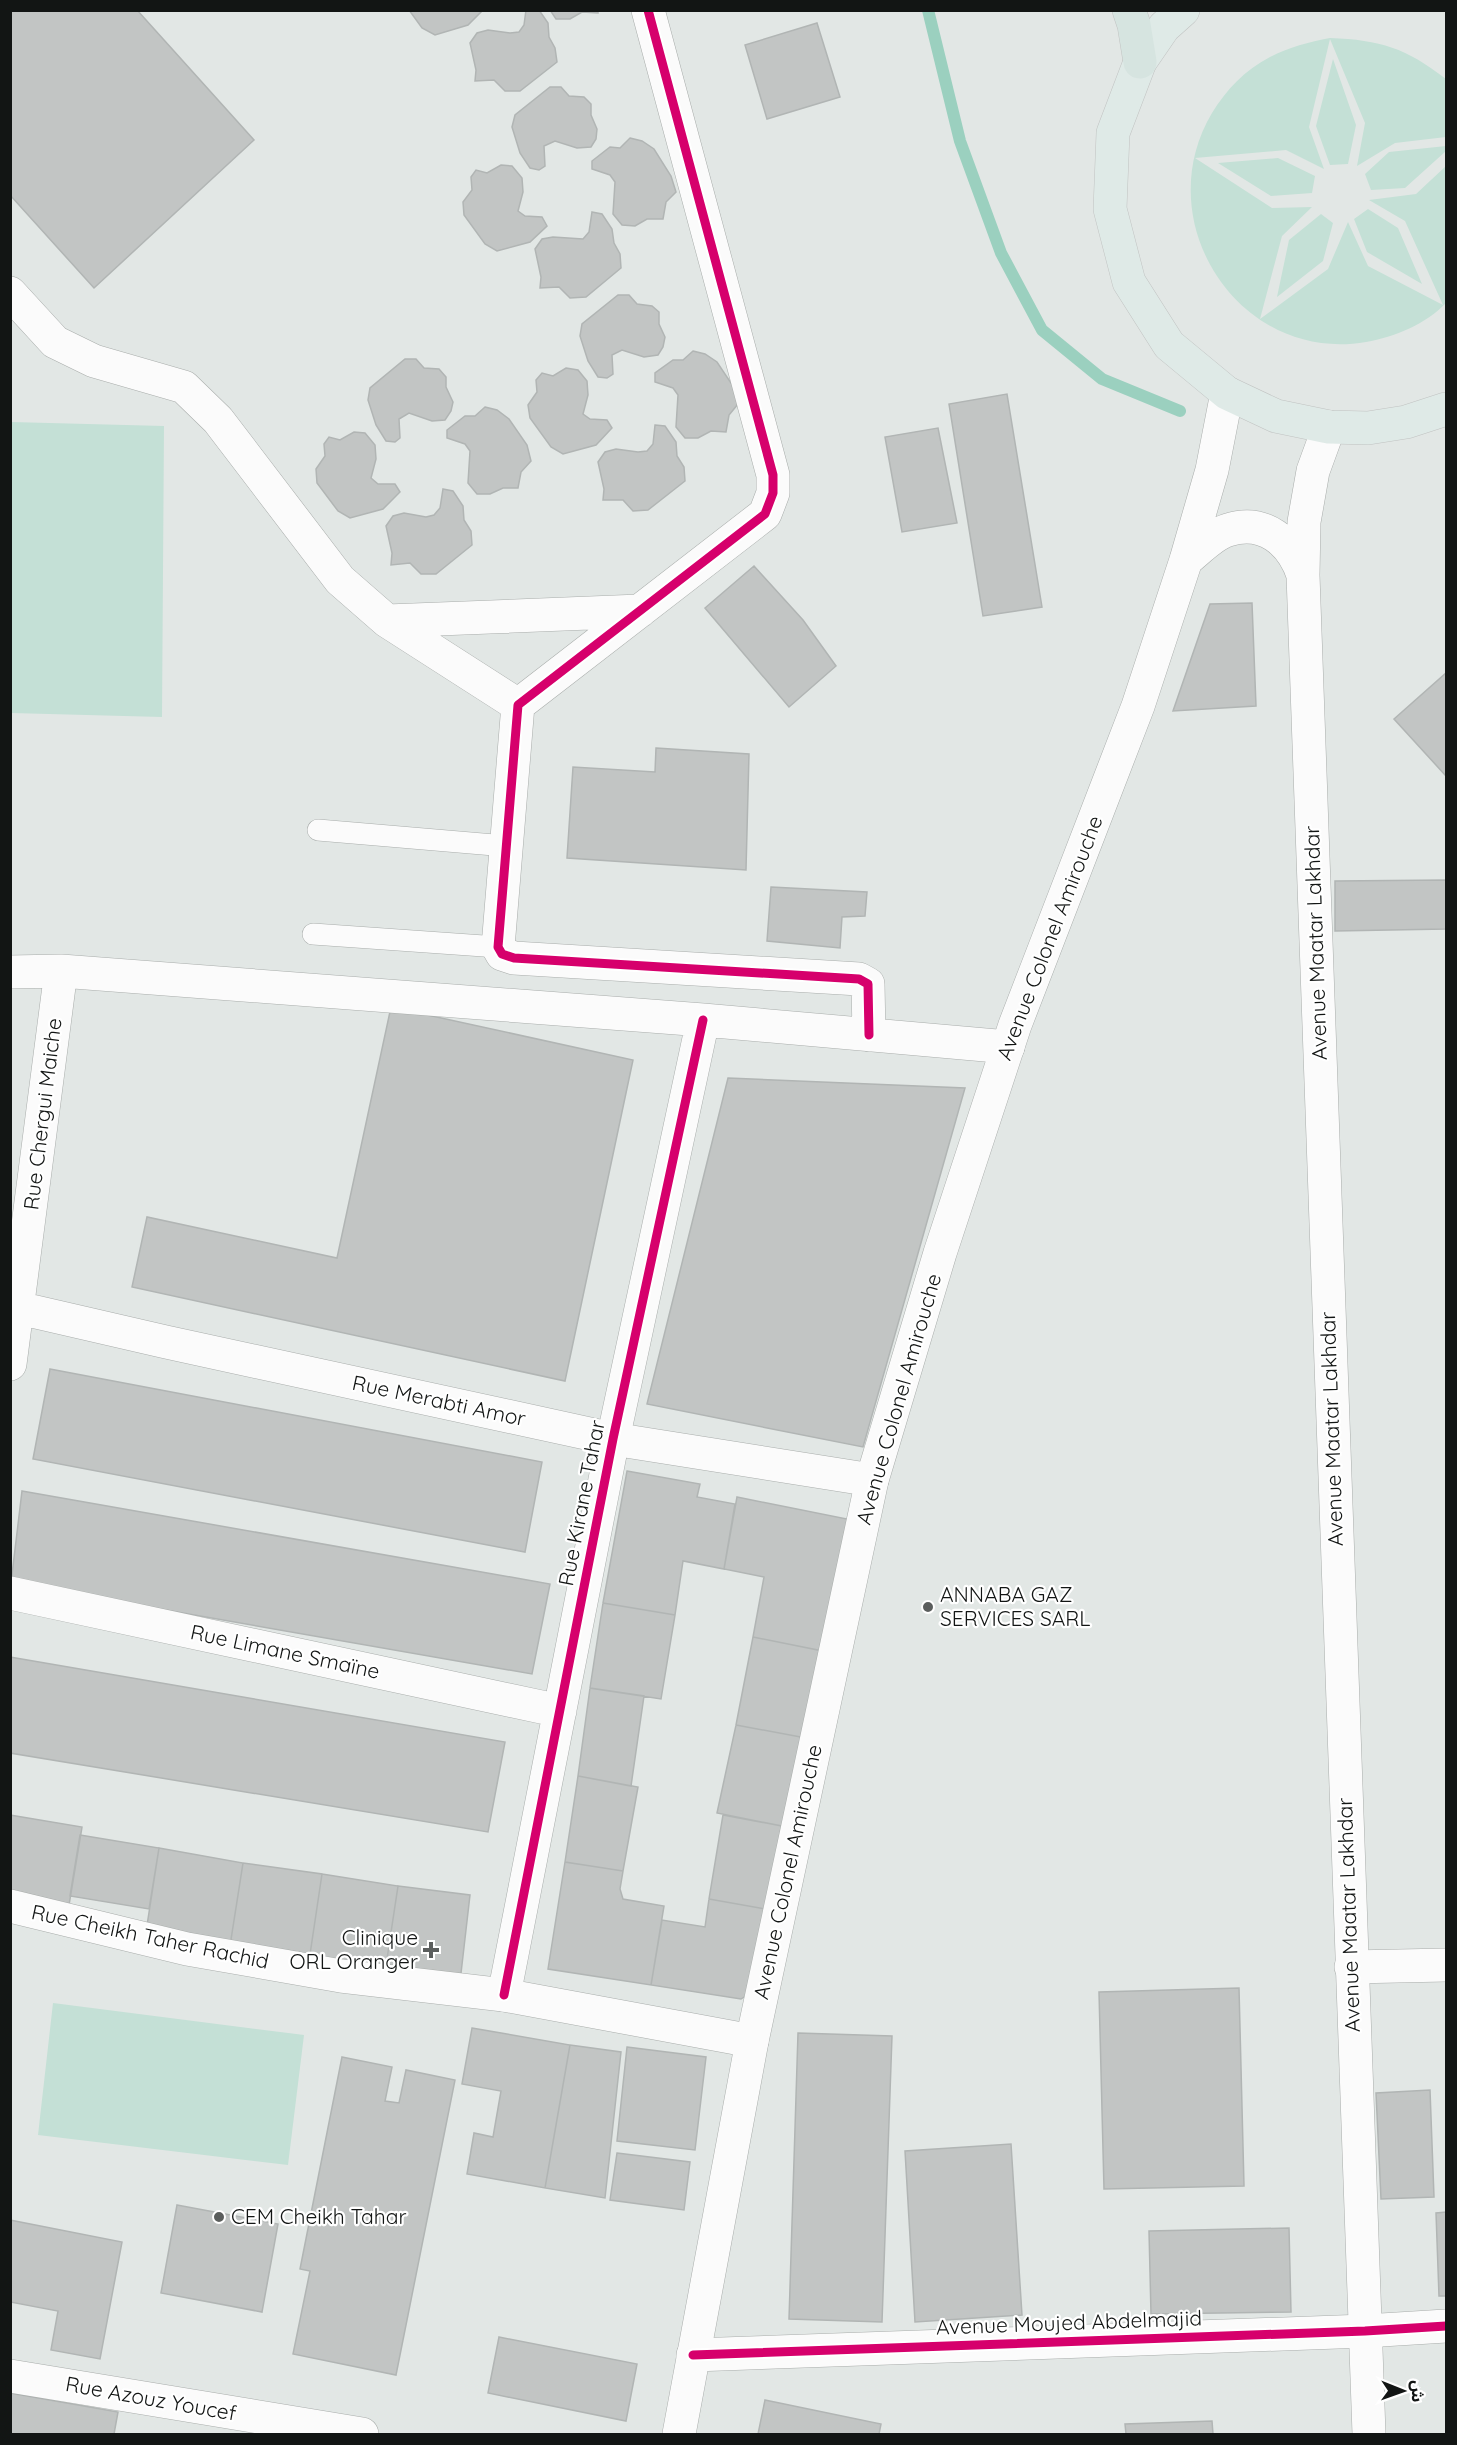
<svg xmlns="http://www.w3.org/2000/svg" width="1457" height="2445" viewBox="0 0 1457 2445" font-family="Quicksand,'Noto Sans Arabic',sans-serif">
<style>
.green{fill:#c4e0d6}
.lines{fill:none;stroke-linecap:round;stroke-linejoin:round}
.stream{stroke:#9bd0bf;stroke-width:12}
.building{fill:#c2c5c4;stroke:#b1b5b4;stroke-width:1.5}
.service-casing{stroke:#a9adab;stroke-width:22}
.minor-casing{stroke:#a9adab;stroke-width:34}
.tertiary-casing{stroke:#a9adab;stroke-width:34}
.secondary-casing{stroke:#a9adab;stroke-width:34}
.primary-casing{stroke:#c1c3c2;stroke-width:34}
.trunk-casing{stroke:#c1c3c2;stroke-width:34}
.service{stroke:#fbfbfb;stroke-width:21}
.minor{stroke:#fbfbfb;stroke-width:33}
.tertiary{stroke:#fbfbfb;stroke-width:33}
.secondary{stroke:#fbfbfb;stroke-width:33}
.primary{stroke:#dfeae7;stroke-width:33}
.trunk{stroke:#d6e4e0;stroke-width:33}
.cycleway-casing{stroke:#fff;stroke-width:13}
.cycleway{stroke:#d6006c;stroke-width:9}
.poi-dot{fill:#5b5e5d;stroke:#fff;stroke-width:2}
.labels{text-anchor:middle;stroke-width:4.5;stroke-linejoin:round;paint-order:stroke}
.street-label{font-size:21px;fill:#121514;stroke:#fff}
.poi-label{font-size:21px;fill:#121514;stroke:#fff;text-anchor:start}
</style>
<rect width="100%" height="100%" fill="#e2e7e5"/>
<!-- green -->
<path class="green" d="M1330 38C1381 40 1406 48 1446 79V137L1395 143 1357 166 1365 123 1330 39 1309 127 1324 169 1286 150 1195 158 1272 208 1312 207 1282 236 1260 319 1328 269 1348 222 1368 266 1443 305 1405 221 1369 200 1416 194 1446 166V303C1426 324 1395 337 1366 342 1240 364 1147 222 1212 113 1226 90 1245 70 1270 57 1289 47 1309 42 1330 38Z
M1333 59 1356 125 1348 164 1330 165 1316 126Z
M1446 146V151L1405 188 1371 190 1365 174 1389 152Z
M1278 158 1315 176 1312 193 1271 196 1218 163Z
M1368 209 1398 228 1422 284 1367 252 1354 219Z
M1321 214 1333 223 1323 261 1277 297 1289 240Z
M11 422 164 426 162 717 11 713Z
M53 2003 304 2035 288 2165 38 2135Z"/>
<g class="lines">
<!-- stream -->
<path class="stream" d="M928 10 960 141 1001 253 1042 330 1102 379 1180 411"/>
</g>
<!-- building -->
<path class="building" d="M10 10H137L254 140 94 288 10 195Z
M409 10H483L468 25 435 35 422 28Z
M526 10H539L548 23 549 37 555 48 557 62 520 91H505L494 80 475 81 476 70 470 43 477 33 488 30 510 33 519 32 524 25Z
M550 10H598V13L582 12 570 19H556Z
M817 23 840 97 767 119 745 45Z
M550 87H561L569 96 584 97 591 104V115L597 129 596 139 591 147 577 148 555 141 544 146 545 166 539 170 530 168 520 153 512 127 515 115Z
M630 138 642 141 654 149 671 176 676 192 666 202 663 219H647L635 226 622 225 613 214 615 182 610 175 592 169V161L610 147 620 148Z
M501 165 512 166 522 178 523 192 518 211 525 216 542 217 547 226 530 242 497 251 485 244 464 215 463 202 472 190 471 177 476 170 487 173Z
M592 212 602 214 612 229 614 243 620 254 621 268 586 297 570 298 559 287 540 288 541 277 535 249 542 239 553 237 583 239 589 232Z
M618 295H629L637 304 652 306 659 312V324L665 337 663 347 658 355 644 357 622 350 612 355 613 374 607 378 598 377 588 361 580 336 582 324Z
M693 351 705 354 717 362 735 389 738 404 729 415 726 432 711 431 698 438H685L676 427 678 395 673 388 655 382V373L673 360H683Z
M405 359H416L424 368 439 369 446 377V387L453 402 451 411 445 420 432 421 409 413 399 419 400 438 395 442 386 441 376 425 368 400 370 388Z
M566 368 578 370 587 381 588 395 583 414 590 419 607 420 612 428 596 445 563 454 551 447 530 418 528 405 537 392 536 380 542 373 553 376Z
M1007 394 1042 607 983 616 949 404Z
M485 407 497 410 509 419 527 445 531 461 521 472 518 488H503L490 494H477L468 483 470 451 465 444 447 438V430L465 416H475Z
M655 425 665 426 676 442 677 456 684 467 685 481 648 510 633 511 623 500H603L604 489 598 462 605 452 616 449 638 452 647 451 653 444Z
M938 428 957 523 902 532 885 437Z
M354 432 365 433 375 445 376 459 371 478 378 484H395L400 492 383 509 350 518 338 511 317 483 316 469 325 456 324 444 329 437 340 440Z
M443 489 453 491 463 506 464 520 471 531 472 545 436 574H421L410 563 391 565 392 553 386 526 393 516 404 513 426 517 434 515 440 508Z
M754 566 803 620 836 666 789 707 705 608Z
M1252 603 1256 706 1173 711 1210 604Z
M1446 673V776L1394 719Z
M656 748 749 754 746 870 567 858 573 767 655 772Z
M1446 880V929L1335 931V881Z
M771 887 867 892 865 916 842 917 840 948 767 941Z
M391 1007 633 1060 565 1381 132 1287 147 1217 337 1258Z
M728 1078 965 1088 863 1447 647 1404Z
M50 1369 542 1462 525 1552 33 1459Z
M627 1471 700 1484 697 1497 735 1504 724 1569 683 1561 675 1615 603 1603Z
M22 1491 550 1584 532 1674 11 1583Z
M737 1497 852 1520 823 1651 753 1637 764 1577 724 1569Z
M603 1603 675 1615 661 1699 590 1688Z
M753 1637 823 1651 806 1738 736 1725Z
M10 1657 505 1742 488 1832 10 1753Z
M590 1688 644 1696 631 1786 578 1776Z
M736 1725 806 1738 787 1827 717 1813Z
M578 1776 638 1787 623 1871 565 1862Z
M10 1815 82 1827 69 1905 10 1894Z
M723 1815 782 1826 766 1909 709 1899Z
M80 1835 159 1848 149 1909 70 1896Z
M159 1848 243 1863 230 1946 146 1932Z
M565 1862 623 1871 620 1889 623 1899 664 1906 651 1985 548 1969Z
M243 1863 322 1874 309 1961 230 1946Z
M322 1874 398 1886 385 1972 309 1961Z
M398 1886 470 1895 460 1982 385 1972Z
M709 1899 766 1909 753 1991 741 1999 651 1985 662 1920 705 1927Z
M1239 1988 1244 2186 1104 2189 1099 1992Z
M472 2028 570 2045 545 2188 467 2174 474 2133 493 2137 501 2091 462 2084Z
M798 2033 892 2036 882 2322 789 2319Z
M570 2045 621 2052 605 2198 545 2188Z
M627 2047 706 2057 695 2150 617 2141Z
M342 2057 392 2067 385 2101 399 2103 406 2070 455 2080 396 2375 293 2354 310 2271 300 2269Z
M1430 2090 1434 2197 1381 2199 1376 2093Z
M1011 2144 1022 2315 915 2322 905 2151Z
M617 2153 690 2162 684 2210 610 2200Z
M177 2205 278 2224 262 2312 161 2293Z
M1446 2212V2296H1439L1436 2213Z
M10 2220 122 2242 100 2359 51 2350 58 2311 10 2302Z
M1289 2228 1291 2312 1151 2314 1149 2231Z
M499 2337 637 2364 626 2421 488 2393Z
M10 2393 118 2412 114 2434H10Z
M765 2400 881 2424 879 2434H758Z
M1212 2421 1213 2434H1126L1125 2424Z"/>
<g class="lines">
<defs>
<path id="service" d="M318 830 506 846
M313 934 498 947"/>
<path id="minor" d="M648 10 773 475V493L765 514 518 705 498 947 502 954 514 958 859 979 868 984 869 1035
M10 293 55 342 94 361 184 387 218 420 340 580 387 621 518 705
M387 621 640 611
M10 972 61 971 703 1020 1008 1047
M10 1306 166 1342 613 1439 872 1480
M10 1364 61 971
M10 1593 560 1711
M1351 1967 1446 1965
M504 1995 613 1439 703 1020
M693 2355 1365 2331 1446 2326
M10 2376 362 2434"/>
<path id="tertiary" d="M10 1906 187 1949 341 1976 504 1995 752 2041"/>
<path id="secondary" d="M1329 427 1313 471 1304 522 1303 575 1369 2434
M1186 560C1199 550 1212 535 1228 530 1264 518 1292 542 1303 575
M679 2434 752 2041 872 1480 940 1253 1015 1025 1138 706 1186 560 1212 470 1227 393"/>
<path id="primary" d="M1183 10 1164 27 1140 62 1113 133 1110 209 1129 282 1169 345 1227 393 1276 416 1329 427 1368 428 1406 422 1446 409"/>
<path id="trunk" d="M1129 10 1134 25 1140 62"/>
</defs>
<!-- service casing -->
<use href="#service" class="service-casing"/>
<!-- minor casing -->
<use href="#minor" class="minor-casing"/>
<!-- tertiary casing -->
<use href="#tertiary" class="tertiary-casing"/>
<!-- secondary casing -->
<use href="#secondary" class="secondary-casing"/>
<!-- primary casing -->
<use href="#primary" class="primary-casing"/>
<!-- trunk casing -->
<use href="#trunk" class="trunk-casing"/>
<!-- service -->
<use href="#service" class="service"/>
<!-- minor -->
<use href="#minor" class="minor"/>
<!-- tertiary -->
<use href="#tertiary" class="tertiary"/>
<!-- secondary -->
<use href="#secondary" class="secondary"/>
<!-- primary -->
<use href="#primary" class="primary"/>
<!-- trunk -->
<use href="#trunk" class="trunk"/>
<defs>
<path id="cycleway" d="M648 10 773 475V493L765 514 518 705 498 947 502 954 514 958 859 979 868 984 869 1035
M504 1995 613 1439 703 1020
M693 2355 1365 2331 1446 2326"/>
</defs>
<!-- cycleway casing -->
<use href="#cycleway" class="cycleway-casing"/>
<!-- cycleway -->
<use href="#cycleway" class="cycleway"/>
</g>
<!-- markers -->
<g class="poi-dot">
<circle cx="928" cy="1607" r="6"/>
<path d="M428 1941h6v6h6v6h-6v6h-6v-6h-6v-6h6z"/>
<circle cx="219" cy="2217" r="6"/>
</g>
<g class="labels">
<!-- street labels -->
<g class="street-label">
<text transform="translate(1050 938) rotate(-69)" y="7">Avenue Colonel Amirouche</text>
<text transform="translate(1316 943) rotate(-92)" y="7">Avenue Maatar Lakhdar</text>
<text transform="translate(43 1114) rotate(-83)" y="7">Rue Chergui Maiche</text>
<text transform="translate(899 1399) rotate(-74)" y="7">Avenue Colonel Amirouche</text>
<text transform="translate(439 1401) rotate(12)" y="7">Rue Merabti Amor</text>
<text transform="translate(1332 1429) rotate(-92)" y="7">Avenue Maatar Lakhdar</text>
<text transform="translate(582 1503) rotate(-79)" y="7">Rue Kirane Tahar</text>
<text transform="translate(285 1652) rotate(12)" y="7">Rue Limane Smaïne</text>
<text transform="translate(788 1872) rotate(-78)" y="7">Avenue Colonel Amirouche</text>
<text transform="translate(1349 1915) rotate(-92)" y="7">Avenue Maatar Lakhdar</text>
<text transform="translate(150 1937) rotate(12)" y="7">Rue Cheikh Taher Rachid</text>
<text transform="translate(1069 2323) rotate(-2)" y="7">Avenue Moujed Abdelmajid</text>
<text transform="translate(151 2399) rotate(10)" y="7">Rue Azouz Youcef</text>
</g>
<!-- poi labels -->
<g class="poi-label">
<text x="940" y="1602">ANNABA GAZ<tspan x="940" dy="24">SERVICES SARL</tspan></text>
<text x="418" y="1945" text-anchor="end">Clinique<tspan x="418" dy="24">ORL Oranger</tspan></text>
<text x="231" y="2224">CEM Cheikh Tahar</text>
</g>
</g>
<!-- border -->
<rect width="1457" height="2445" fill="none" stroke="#121514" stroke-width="24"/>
<!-- north arrow -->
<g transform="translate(1403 2391) rotate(91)" stroke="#ffffff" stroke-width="4.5" paint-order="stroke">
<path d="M0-4.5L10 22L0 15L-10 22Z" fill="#121514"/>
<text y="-9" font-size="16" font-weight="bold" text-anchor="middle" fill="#121514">ش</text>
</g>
</svg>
